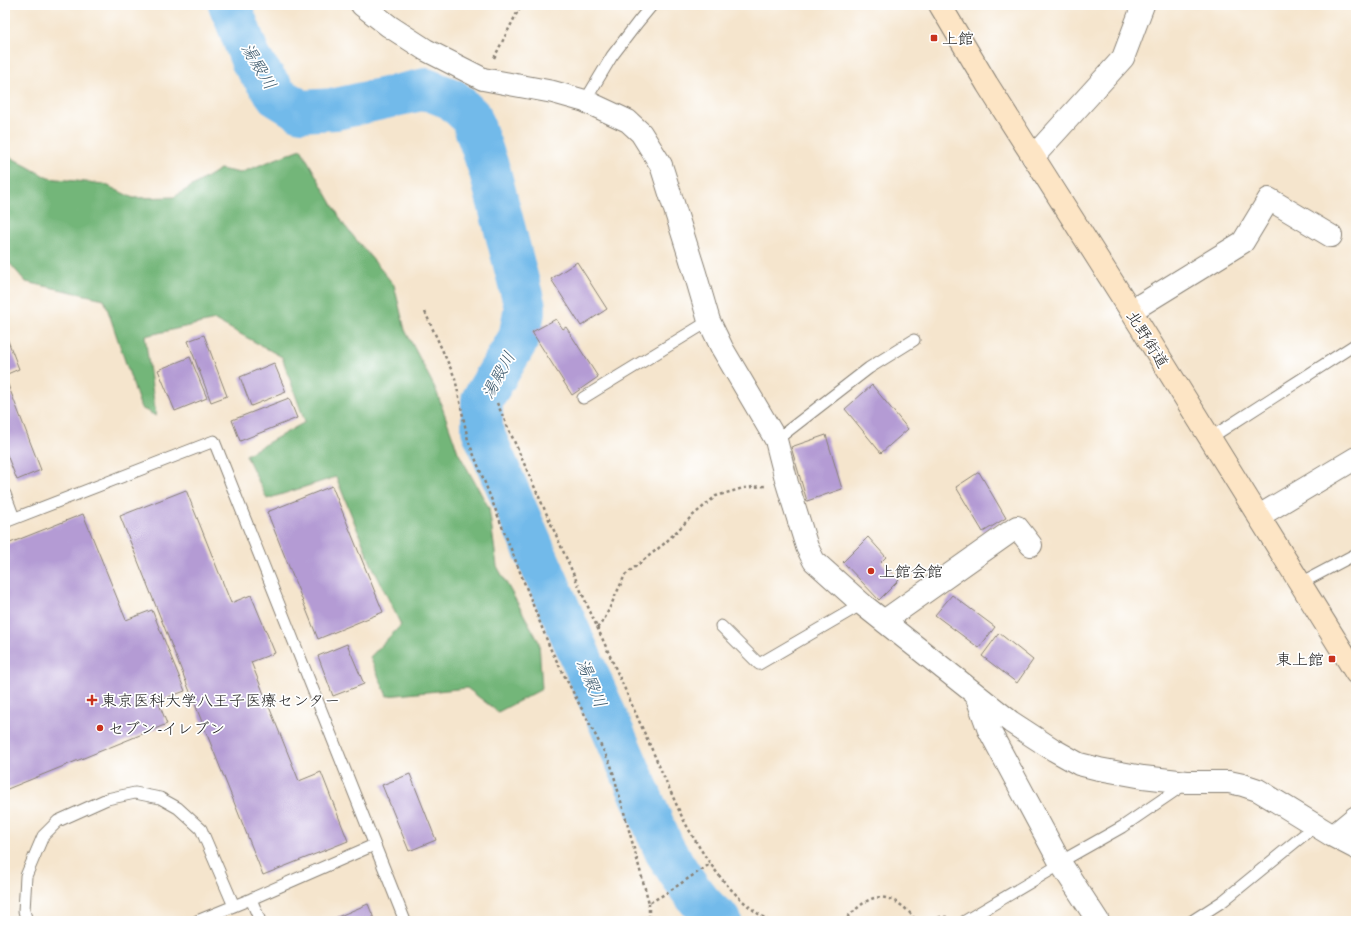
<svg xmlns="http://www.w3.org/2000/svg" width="1361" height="926" viewBox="0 0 1361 926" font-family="Caveat,'Klee One',sans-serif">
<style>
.forest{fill:#73b679;stroke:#48694a}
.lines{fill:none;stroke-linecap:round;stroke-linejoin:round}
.river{stroke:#72baea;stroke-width:42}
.building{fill:#b49bd4}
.lane-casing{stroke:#888074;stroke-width:13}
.street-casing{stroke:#888074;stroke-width:24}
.secondary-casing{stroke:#888074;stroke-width:24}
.path{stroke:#888074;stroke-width:2.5;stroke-dasharray:3 3;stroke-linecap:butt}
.lane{stroke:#fff;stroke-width:11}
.street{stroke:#fff;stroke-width:22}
.secondary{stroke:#fde5c5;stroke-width:22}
.poi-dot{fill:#c8321e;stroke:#fff;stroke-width:1.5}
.labels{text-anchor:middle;stroke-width:3.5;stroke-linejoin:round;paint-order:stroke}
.poi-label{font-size:16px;fill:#1c1c1c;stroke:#fff;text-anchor:start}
.street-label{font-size:16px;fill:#1c1c1c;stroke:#fff}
.water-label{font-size:17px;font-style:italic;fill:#3e5b6e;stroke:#fff}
</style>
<rect width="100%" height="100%" fill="#fff"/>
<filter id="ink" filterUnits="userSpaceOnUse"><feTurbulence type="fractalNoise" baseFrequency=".025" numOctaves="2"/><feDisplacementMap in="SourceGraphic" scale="8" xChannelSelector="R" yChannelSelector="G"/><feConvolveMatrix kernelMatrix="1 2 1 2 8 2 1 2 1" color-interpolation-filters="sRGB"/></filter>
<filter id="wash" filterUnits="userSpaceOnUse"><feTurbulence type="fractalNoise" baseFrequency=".012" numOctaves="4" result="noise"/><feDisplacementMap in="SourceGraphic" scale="16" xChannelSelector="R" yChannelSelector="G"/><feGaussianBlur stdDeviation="0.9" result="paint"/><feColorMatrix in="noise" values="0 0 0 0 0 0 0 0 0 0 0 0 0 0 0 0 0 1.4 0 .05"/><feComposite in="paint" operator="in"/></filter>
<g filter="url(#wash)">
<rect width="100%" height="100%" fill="#f5e5cd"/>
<!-- forest -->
<path class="forest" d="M301 149 344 225 394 285 405 330 436 390 458 452 489 508 497 566 539 642 542 689 498 712 467 688 387 696 370 657 401 625 370 561 336 477 267 499 246 455 305 422 282 357 215 320 145 336 156 416 141 408 104 299 26 282 5 258V154L48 178 104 184 133 198 174 197 220 169 240 173Z"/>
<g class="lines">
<!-- river -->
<path class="river" d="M229 5 235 18 251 60 278 97 301 111 336 109 426 89 452 99 471 117 490 172 525 307 519 338 482 400V430L665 851C681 875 697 904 721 921"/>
</g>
<g id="blocks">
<!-- building -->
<path class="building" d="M577 262 607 309 581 326 551 279Z
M556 319 563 329 566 327 598 377 572 395 532 332Z
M5 333 19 369 5 375Z
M204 335 227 396 211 402 188 341Z
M190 357 207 398 175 411 158 370Z
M274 363 286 392 251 406 240 377Z
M5 377 41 470 17 480 5 450Z
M872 385 908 429 881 453 845 409Z
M289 398 297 418 240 441 232 420Z
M826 435 842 489 807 501 791 447Z
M979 472 1006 518 983 532 956 487Z
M332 486 383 612 318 639 267 512Z
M186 490 231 603 251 595 275 653 251 662 299 781 321 772 348 841 263 875 120 516Z
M83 514 126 620 152 610 185 691 158 701 167 724 5 790V545Z
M868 537 886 557 881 562 899 580 879 600 843 562Z
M952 595 995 627 979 648 935 615Z
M999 633 1033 660 1017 683 982 656Z
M347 644 364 684 333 696 318 656Z
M410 774 436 840 409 851 382 785Z
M368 904 375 921H328Z"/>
</g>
</g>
<g filter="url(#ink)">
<use href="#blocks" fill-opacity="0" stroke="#888074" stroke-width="1"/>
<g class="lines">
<defs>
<path id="lane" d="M585 101 612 56 638 22 652 5
M583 398 709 321
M1210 438 1356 344
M776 440 869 368 914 340
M5 494 14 518
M5 522 214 441 405 921
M1301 583 1356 554
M721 626 759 664 862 604
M1060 862 1122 827 1185 784
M251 899 260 921
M27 921 24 911 26 876 43 836 58 821 107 799 135 793 160 798 178 808 201 829 234 906
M197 921 251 899 374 845
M965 921 1061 864
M1192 921 1223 901 1316 825"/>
<path id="street" d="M362 5 389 26 426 50 483 79 553 92 585 101 628 121 641 133 661 165 695 273 709 321 722 348 776 440 787 483 807 547 814 561 862 604 1011 722 1054 750 1079 764 1099 769 1143 777 1187 782H1229L1243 785 1258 790 1333 836 1356 848
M1033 157 1123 58 1143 5
M1131 311 1243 242 1269 199 1331 236
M1259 516 1356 458
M884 621 1017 527 1031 545
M976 695 988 728 1061 864 1098 921
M1333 836 1356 817"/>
<path id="secondary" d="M940 5 987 84 1131 311 1356 673"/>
</defs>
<!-- lane casing -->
<use href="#lane" class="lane-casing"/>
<!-- street casing -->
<use href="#street" class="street-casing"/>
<!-- secondary casing -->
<use href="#secondary" class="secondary-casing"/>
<!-- path -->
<path class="path" d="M494 58 521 5
M425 312 455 378 468 440 550 648 611 765 649 903 665 894 710 864
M497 403 682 817C704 858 729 896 769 921
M597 628 604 620 625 575 665 543 691 517 716 496 723 494 743 488 765 486
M649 903V921
M843 921C851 914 863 901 874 898 890 894 908 908 916 921
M933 921 940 917H949"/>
<!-- lane -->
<use href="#lane" class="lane"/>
<!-- street -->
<use href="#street" class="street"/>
<!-- secondary -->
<use href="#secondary" class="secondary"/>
</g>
</g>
<!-- markers -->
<g class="poi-dot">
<rect x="930" y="34" width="8" height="8" rx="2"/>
<circle cx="871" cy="571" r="4"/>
<rect x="1328" y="655" width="8" height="8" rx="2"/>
<path d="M90 694h4v4h4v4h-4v4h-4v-4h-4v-4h4z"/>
<circle cx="100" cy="728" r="4"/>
</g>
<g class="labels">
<!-- poi labels -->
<g class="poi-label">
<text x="942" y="44">上館</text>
<text x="879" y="577">上館会館</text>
<text x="1324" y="665" text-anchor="end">東上館</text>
<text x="101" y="706">東京医科大学八王子医療センター</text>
<text x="108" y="734">セブン-イレブン</text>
</g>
<!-- street labels -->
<g class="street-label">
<text transform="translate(1148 339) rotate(58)" y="6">北野街道</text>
</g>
<!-- water labels -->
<g class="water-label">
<text transform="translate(259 66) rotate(59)" y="6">湯殿川</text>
<text transform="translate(498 375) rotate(-61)" y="6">湯殿川</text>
<text transform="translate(592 683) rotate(67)" y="6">湯殿川</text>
</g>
</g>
<!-- margin -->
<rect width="1361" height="926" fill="none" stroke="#fff" stroke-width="20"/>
</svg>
